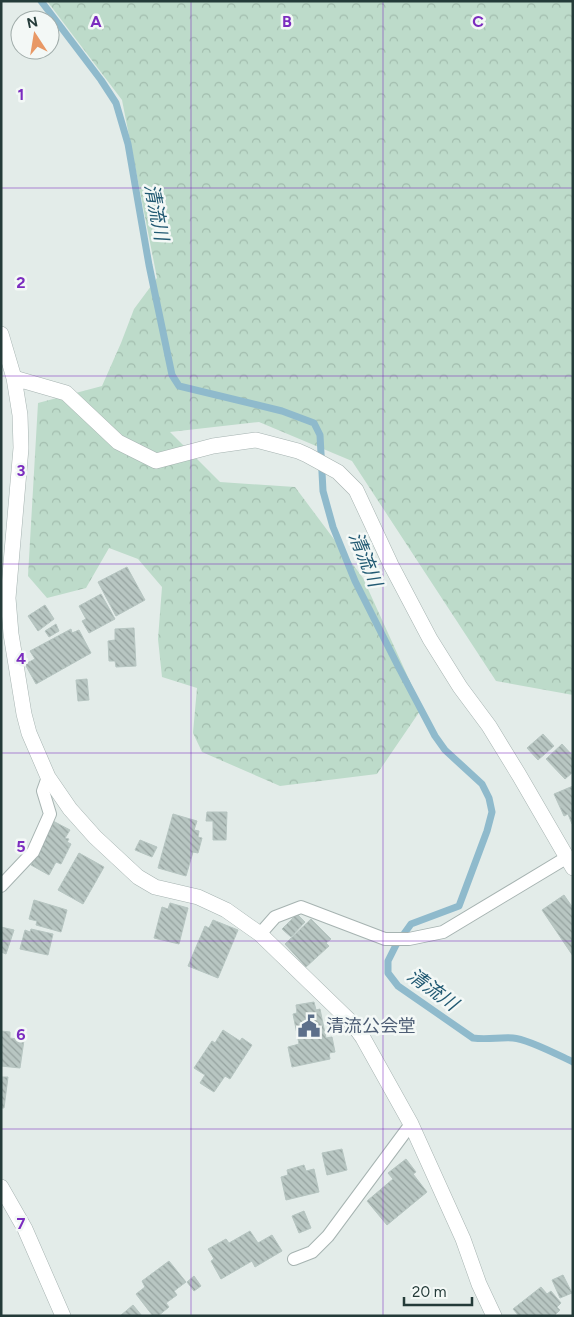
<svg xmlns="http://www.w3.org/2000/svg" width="574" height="1317" viewBox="0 0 574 1317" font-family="Figtree,'Noto Sans JP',sans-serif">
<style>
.forest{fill:url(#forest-crowns)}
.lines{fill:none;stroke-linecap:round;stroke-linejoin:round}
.stream{stroke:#8fbacc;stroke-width:7}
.building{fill:url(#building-back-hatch);stroke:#b6c5c1}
.lane-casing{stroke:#a6b3b1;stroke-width:14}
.street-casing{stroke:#a6b3b1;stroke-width:16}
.lane{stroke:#fff;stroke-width:12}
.street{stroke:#fff;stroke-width:15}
.grid{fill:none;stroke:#7b2cbf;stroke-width:1;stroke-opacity:0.55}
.labels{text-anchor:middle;stroke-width:5;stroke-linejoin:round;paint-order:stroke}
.service-label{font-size:18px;fill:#4e5e75;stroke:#f3f8f6;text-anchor:start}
.water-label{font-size:19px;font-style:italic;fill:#225a73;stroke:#f3f8f6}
.grid-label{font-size:16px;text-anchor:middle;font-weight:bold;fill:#7b2cbf;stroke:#f3f8f6;stroke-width:5;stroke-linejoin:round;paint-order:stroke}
</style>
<defs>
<pattern id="forest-crowns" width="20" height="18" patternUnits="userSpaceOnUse" patternTransform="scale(1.25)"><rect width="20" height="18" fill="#bddbca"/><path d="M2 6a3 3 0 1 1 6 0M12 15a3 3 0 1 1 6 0" fill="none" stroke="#a2bdae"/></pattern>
<pattern id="building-back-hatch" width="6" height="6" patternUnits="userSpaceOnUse" patternTransform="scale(1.25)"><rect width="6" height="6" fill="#b8c6c2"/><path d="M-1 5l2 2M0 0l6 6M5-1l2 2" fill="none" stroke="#95a29f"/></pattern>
</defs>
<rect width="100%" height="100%" fill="#e3ece9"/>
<!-- forest -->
<path class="forest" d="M47 1H573V695L496 681 352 461 259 422 170 432 220 482 295 487 363 578 422 708 377 774 280 786 202 752 193 733 197 688 162 677 158 639 162 587 138 559 109 548 86 588 47 598 28 576 38 403 102 386 121 343 134 309 157 278 122 100Z"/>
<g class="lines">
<!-- stream -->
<path class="stream" d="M41 1 101 80 116 103 128 144 149 265 172 375 179 386 282 411 314 423 320 435 323 491 333 527 355 581 398 666 435 736 445 750 482 784 489 798 492 812 487 831 459 906 411 924 396 945 388 961V973L398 986 473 1038C487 1040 500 1037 513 1038 528 1039 558 1055 573 1062"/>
</g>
<!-- building -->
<path class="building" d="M127 567 145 600 116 616 98 582Z
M101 594 115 619 89 633 82 621 86 619 79 606Z
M45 605 54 619 38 631 28 616Z
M56 624 59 631 49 637 45 631Z
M134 628 136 666 116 667 115 661H109L108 641 115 640V629Z
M71 629 72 633 79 630 91 653 36 684 25 664 35 659 30 651Z
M87 679 89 700 78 701 76 680Z
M543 734 554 746 538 760 527 748Z
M562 744 573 756V772L565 779 546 759Z
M573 786V824H572L568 814 564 816 554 794Z
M207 812H227L226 840H213V821H206Z
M173 814 197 821 194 830 199 831 198 837 202 838 198 853 193 852 186 876 158 868Z
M53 821 70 830 65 838 69 839 67 842 71 844 61 864 56 862 49 875 31 865Z
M140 840 157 847 152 857 135 850Z
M79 853 104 867 83 904 58 890Z
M564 895 573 908V956L542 910Z
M34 900 67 910 61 932 36 925 37 921 29 919Z
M170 903 188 908 179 944 154 938 162 907 168 909Z
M297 914 305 922 291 937 282 929Z
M311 919 331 939 326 943 329 946 306 967 285 944Z
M213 920 238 930 218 978 188 966 205 926 209 928Z
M1 927 14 930 6 954 1 952Z
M31 929 53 934 48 955 20 949 25 930 30 932Z
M314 1002 316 1010 320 1009 326 1038 332 1037 335 1052 329 1053 330 1059 292 1067 288 1047 299 1044 293 1014 297 1013 296 1005Z
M223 1030 240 1041 242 1038 252 1045 230 1079 225 1076 214 1092 200 1083 205 1075 194 1068 212 1041 215 1043Z
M1 1031 10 1032V1038L24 1040 20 1068 1 1066Z
M1 1077H8L4 1108H1Z
M342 1149 347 1170 327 1175 322 1153Z
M406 1159 416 1172 413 1174 427 1192 387 1225 367 1201 393 1179 388 1173Z
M304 1165 306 1171 314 1169 319 1192 286 1200 281 1177 288 1175 287 1170Z
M304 1211 311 1228 299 1233 292 1216Z
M250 1231 258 1243 272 1235 282 1251 255 1267 252 1261 221 1279 211 1261 214 1259 208 1249 226 1239 229 1243Z
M169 1261 186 1282 174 1291 177 1295 166 1303 169 1307 158 1316H153L136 1294 145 1287 142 1281Z
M563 1275 572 1293 560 1298 552 1280Z
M194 1276 201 1286 194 1291 187 1282Z
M541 1287 547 1294 551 1291 561 1303 557 1307 560 1310 554 1316H519L513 1309Z
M133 1305 142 1316H120Z"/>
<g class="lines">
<defs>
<path id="lane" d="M1 886 33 852 50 814 43 791 48 777
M260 934 275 917 301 907 385 939H409L443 932 566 858
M294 1259 312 1252 328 1236 411 1124"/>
<path id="street" d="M1 334 14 378 20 415 21 448 8 598 11 634 24 714 29 733 48 777 70 809 95 837 138 877 155 887 198 897 226 910 260 934 353 1024 363 1038 411 1124 463 1239 479 1284 494 1316
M14 378 66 393 118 442 156 461 213 446 256 440 298 451 307 455 338 472 356 490 391 565 430 639 460 687 489 726 519 775 573 868
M1 1187 25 1229 63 1316"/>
</defs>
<!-- lane casing -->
<use href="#lane" class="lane-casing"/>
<!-- street casing -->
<use href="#street" class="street-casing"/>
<!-- lane -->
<use href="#lane" class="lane"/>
<!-- street -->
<use href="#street" class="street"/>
</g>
<!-- grid -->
<path class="grid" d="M191 1V1316M383 1V1316M1 188H573M1 376H573M1 564H573M1 753H573M1 941H573M1 1129H573"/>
<!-- icons -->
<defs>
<symbol id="civic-bare" viewBox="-9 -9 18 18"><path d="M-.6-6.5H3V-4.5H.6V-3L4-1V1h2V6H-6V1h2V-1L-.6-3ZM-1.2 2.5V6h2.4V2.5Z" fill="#5c6f8a" stroke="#f3f8f6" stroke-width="2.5" paint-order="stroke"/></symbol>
</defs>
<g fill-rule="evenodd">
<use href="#civic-bare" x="293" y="1010" width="32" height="32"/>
</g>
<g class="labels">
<!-- service labels -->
<g class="service-label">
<text x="326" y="1032">清流公会堂</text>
</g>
<!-- water labels -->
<g class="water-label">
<text transform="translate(157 212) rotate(79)" y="7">清流川</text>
<text transform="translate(366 559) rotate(68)" y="7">清流川</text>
<text transform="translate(433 989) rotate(36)" y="7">清流川</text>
</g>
</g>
<g class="grid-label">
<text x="96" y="27">A</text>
<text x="287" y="27">B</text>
<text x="478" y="27">C</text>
<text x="21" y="100">1</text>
<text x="21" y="288">2</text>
<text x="21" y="476">3</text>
<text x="21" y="664">4</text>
<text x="21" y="852">5</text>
<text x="21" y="1040">6</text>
<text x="21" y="1229">7</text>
</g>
<!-- border -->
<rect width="574" height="1317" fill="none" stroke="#243b39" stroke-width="5"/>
<!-- north arrow -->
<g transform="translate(35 35) rotate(348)"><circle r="24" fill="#f3f8f6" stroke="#a0acaa"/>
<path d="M0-4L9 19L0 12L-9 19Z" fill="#e89865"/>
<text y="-8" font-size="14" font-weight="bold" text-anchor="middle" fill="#243b39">N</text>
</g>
<!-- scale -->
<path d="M404 1297v8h68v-8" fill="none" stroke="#243b39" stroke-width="2.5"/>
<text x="412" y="1297" font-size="15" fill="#243b39" stroke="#f3f8f6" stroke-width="4" paint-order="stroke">20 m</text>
</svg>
